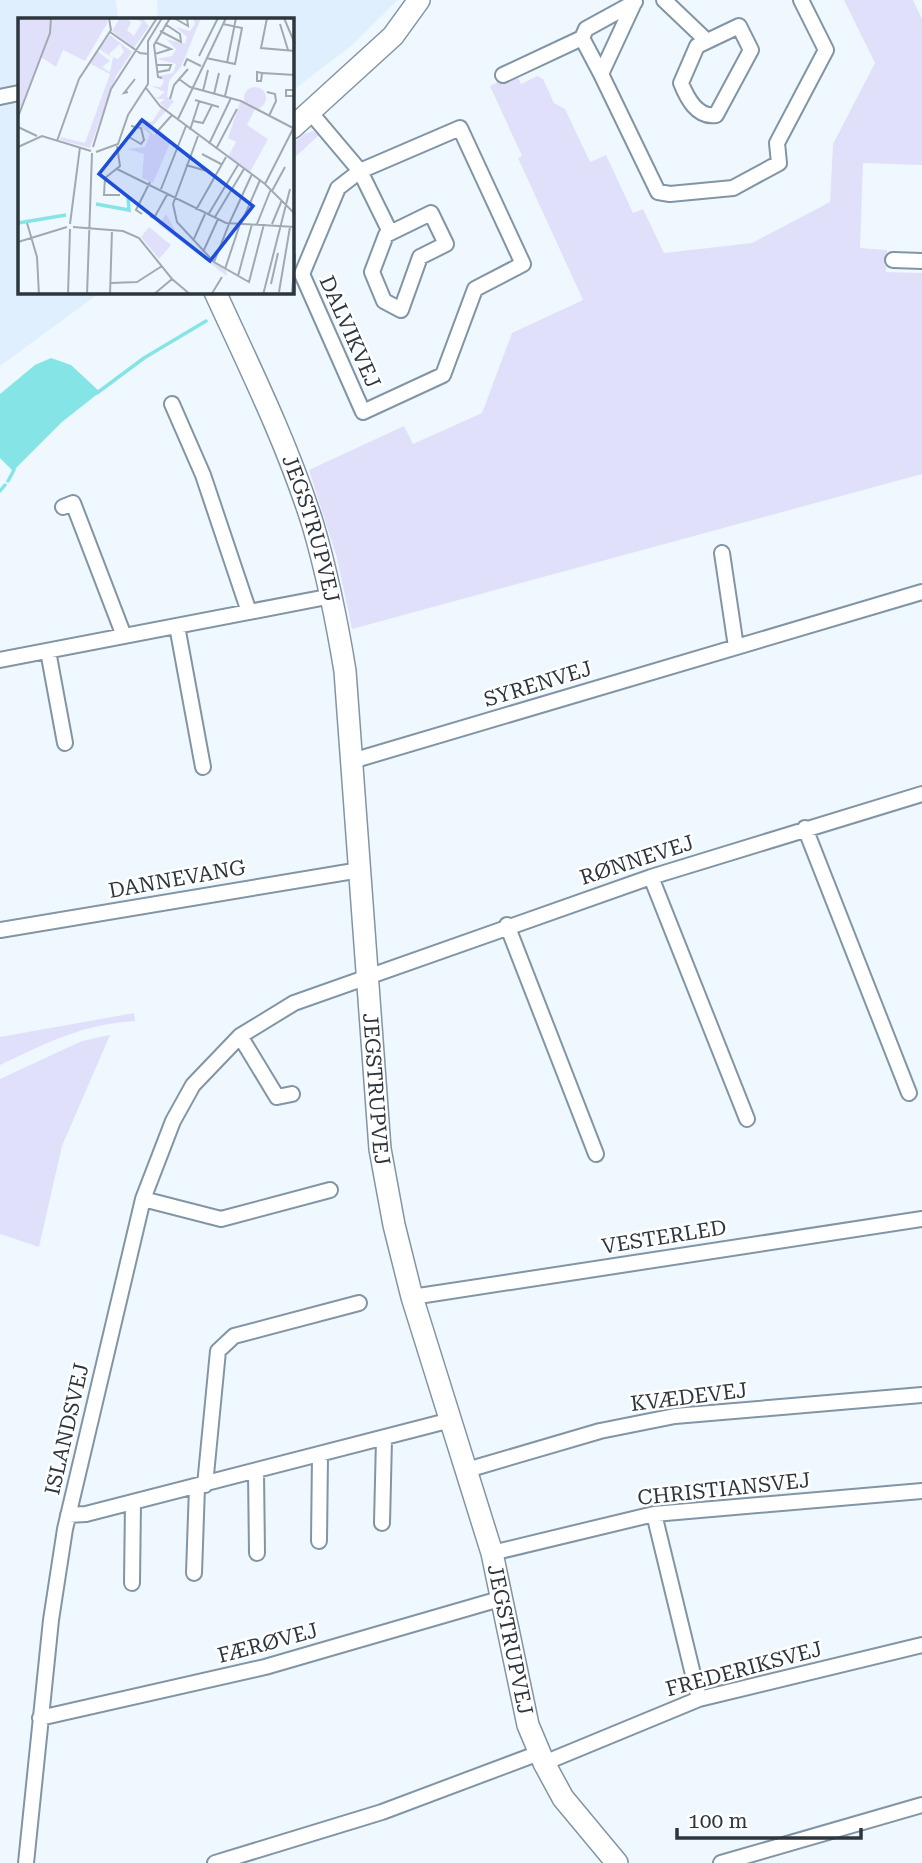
<svg xmlns="http://www.w3.org/2000/svg" width="922" height="1863" viewBox="0 0 922 1863" font-family="'Roboto Serif',serif">
<style>
.built{fill:#dfeffd}
.green{fill:#e1e0fb}
.water{fill:#85e4e5}
.lines{fill:none;stroke-linecap:round;stroke-linejoin:round}
.stream{stroke:#85e4e5;stroke-width:3.5}
.street-casing{stroke:#8195a5;stroke-width:18}
.secondary-casing{stroke:#8195a5;stroke-width:24}
.street{stroke:#fff;stroke-width:14}
.secondary{stroke:#fff;stroke-width:21}
.labels{text-anchor:middle;stroke-width:5;stroke-linejoin:round;paint-order:stroke}
.street-label{font-size:21px;fill:#2e363d;stroke:#fff}
.inset-river{fill:none;stroke:#85e4e5;stroke-width:3.5}
.inset-road{fill:none;stroke:#a2aab1;stroke-width:2}
.view{fill:#1d4ed8;fill-opacity:0.15;stroke:#1d4ed8;stroke-width:3.5}
.inset-edge{fill:none;stroke:#2e363d;stroke-width:3.5}
</style>
<rect width="100%" height="100%" fill="#eff8ff"/>
<!-- built -->
<path class="built" d="M0 0H116L118 19H19V292H101L0 366Z
M157 0H398L351 46 292 91V19H158Z"/>
<!-- green -->
<path class="green" d="M844 0H913L922 19V165L863 163 860 248 887 250 886 272 922 273V474L352 629 337 558 309 470 404 426 413 444 482 413 512 333 583 300 518 158 522 156 490 86 510 76 519 79 521 84 537 76 543 79 554 103 565 109 590 162 606 155 633 213 643 209 664 253 752 243 830 202 833 144 875 63Z
M313 131 319 135 292 160V144L304 134Z
M134 1013 135 1021C80 1025 49 1042 0 1065V1037Z
M110 1035 62 1146 39 1247 0 1234V1079L82 1041Z"/>
<!-- water -->
<path class="water" d="M51 358 71 365 100 392 62 422 13 471 0 458V394L35 365Z"/>
<g class="lines">
<!-- stream -->
<path class="stream" d="M97 393 144 358 206 321
M8 481 14 470
M0 491 5 485"/>
<defs>
<path id="street" d="M664 0 707 41
M634 3 601 74 658 192 670 194 733 188 779 163 777 143 826 50 801 0
M739 26 751 50 716 115C697 118 687 98 681 83L697 46Z
M601 74 582 38 586 29 635 2
M503 75 582 38
M0 97 19 93
M311 113 360 171 390 232
M460 128 523 264 475 289 443 375 363 412 302 274 338 188 360 171Z
M431 213 446 244 420 257 401 310 384 301 372 272 386 235Z
M893 260 922 261
M172 404 203 475 249 612
M63 507 73 503 124 636
M722 553 736 647
M177 626 203 767
M48 651 65 743
M0 660 332 596
M352 761 922 592
M805 828 909 1093
M651 877 747 1119
M507 925 596 1154
M0 930 360 870
M240 1036 277 1097 292 1094
M143 1199 221 1219 330 1190
M412 1297 922 1219
M467 1470 600 1431 675 1416 922 1395
M256 1472 257 1553
M205 1485 218 1351 234 1336 359 1303
M654 1514 699 1699
M68 1515 86 1514 451 1420
M382 1523 384 1439
M319 1541 320 1456
M492 1553 654 1514 922 1491
M194 1573 197 1487
M132 1583 133 1503
M40 1718 265 1667 503 1598
M544 1763 699 1699 922 1645
M26 1863 51 1620 65 1529 143 1199 173 1121 193 1085 240 1036 294 1003 651 877 922 794
M215 1863 382 1812 539 1753
M721 1863 922 1805"/>
<g id="secondary">
<path d="M292 128 393 36 419 0"/>
<path id="s1" d="M215 292C250 368 288 445 313 525 327 573 337 622 345 671L380 1149 394 1225 412 1297 492 1553 528 1725 544 1763 563 1798 617 1863"/>
</g>
</defs>
<!-- street casing -->
<use href="#street" class="street-casing"/>
<!-- secondary casing -->
<use href="#secondary" class="secondary-casing"/>
<!-- street -->
<use href="#street" class="street"/>
<!-- secondary -->
<use href="#secondary" class="secondary"/>
</g>
<g class="labels">
<!-- street labels -->
<g class="street-label">
<text transform="translate(350 332) rotate(66)" y="7">DALVIKVEJ</text>
<text dy="7" stroke="none"><textPath href="#s1" startOffset="256">JEGSTRUPVEJ</textPath></text>
<text transform="translate(538 684) rotate(-17)" y="7">SYRENVEJ</text>
<text transform="translate(637 860) rotate(-18)" y="7">RØNNEVEJ</text>
<text transform="translate(177 879) rotate(-10)" y="7">DANNEVANG</text>
<text dy="7" stroke="none"><textPath href="#s1" startOffset="822">JEGSTRUPVEJ</textPath></text>
<text transform="translate(664 1237) rotate(-9)" y="7">VESTERLED</text>
<text transform="translate(689 1397) rotate(-7)" y="7">KVÆDEVEJ</text>
<text transform="translate(67 1429) rotate(-77)" y="7">ISLANDSVEJ</text>
<text transform="translate(724 1489) rotate(-6)" y="7">CHRISTIANSVEJ</text>
<text dy="7" stroke="none"><textPath href="#s1" startOffset="1390">JEGSTRUPVEJ</textPath></text>
<text transform="translate(268 1643) rotate(-15)" y="7">FÆRØVEJ</text>
<text transform="translate(744 1669) rotate(-15)" y="7">FREDERIKSVEJ</text>
</g>
</g>
<!-- overview -->
<g transform="translate(18 18)">
<rect width="276" height="276" fill="#eff8ff"/>
<path d="M0 0H88L90 4 67 43 45 32 38 49 23 39 0 97ZM102 0H110L113 5 109 12 116 18 124 4 114 0H124L131 8 116 30 94 13ZM175 0H183L163 49 151 63 149 79 156 83 149 92 142 85 147 81H138L147 74 133 68 143 69 146 63 141 58 155 55 158 46 139 41 154 38 158 31 148 21 167 26 169 19 158 9 172 13 177 6ZM92 17 114 34 98 58 72 130 42 122 43 119 67 125 92 56 71 45 79 33 92 43 84 49 92 54 95 39 100 41 106 34 102 26 91 36 93 39 81 31ZM226 80a11 11 0 1 1 22 0a11 11 0 1 1-22 0ZM222 84 237 91 229 107 250 121 232 154 210 139 218 124 210 120ZM143 90 148 93 131 112 136 117 142 112 153 123 135 165 124 160 126 136 109 131 127 129 132 116 119 106 121 101 134 104ZM148 196 157 212 154 215 208 252 209 258 141 207ZM131 209 153 227 141 241 123 219Z" fill="#e1e0fb"/>
<path class="inset-river" d="M78 186 111 192 110 179M0 205 48 197"/>
<path class="inset-road" d="M156 0 170 8 169 0M249 0 243 30 277 33M266 0 277 26M262 6 270 32M142 13 163 24 162 16 147 6M92 14 122 35 130 36M137 24 153 31 137 36M181 38 200 0M188 40 217 46 224 10 205 6M209 45 218 0M139 47H153L151 52 140 54M166 48 169 41 183 48M239 54 244 55 243 63H239ZM244 55 277 57M144 60 140 59 136 27 152 0M161 61 172 69 223 83 275 110M128 70 142 88 247 166 277 196M277 72H268V78H277M185 73 190 52M110 74 106 75 117 61M249 74 257 76 258 83 251 98M196 76 201 55M207 78 212 57M152 81 156 67 170 51M177 82 201 89M0 99 32 15 33 0M160 101 208 0M175 103 185 105 194 87M0 109 19 118M172 112 181 84M138 115 154 97M180 118 155 186 159 204 196 244 231 264 246 206M111 119 123 126 126 122 123 110 113 108M39 123 61 61 93 12 91 0M191 126 213 80M99 128 102 148 87 160 86 177H102M0 129 24 118 73 133M75 129 93 71 139 0M198 131 219 91M78 134 100 126 110 97 130 66V23L144 0M184 136 203 146M168 147 189 153M99 151 208 205 277 209M247 166 276 109M143 171 168 108M254 173 267 149M178 192 208 139M124 196 118 192 132 164M190 197 220 147M132 198 136 200 150 175M197 199 226 151M9 205 19 239 21 277M52 206 62 129M211 206 234 156M223 206 242 162M239 206 253 171M254 206 264 182M55 209 105 213 121 220 154 261 173 277M175 223 187 196M0 224 49 209M185 234 200 201M196 244 211 206M207 251 222 206M220 258 234 206M93 265 119 264 144 248M253 266 260 235M261 274 272 209M274 275 277 236M50 277 52 211M69 277 74 135M92 277 94 212M135 277 154 261M193 277 204 259M245 277 272 171"/>
<path class="view" d="M124 102 235 188 192 243 81 156Z"/>
<rect width="276" height="276" class="inset-edge"/>
</g>
<!-- scale -->
<path d="M677 1828v10h184v-10" fill="none" stroke="#2e363d" stroke-width="3.5"/>
<text x="688" y="1828" font-size="21" fill="#2e363d" stroke="#ffffff" stroke-width="5" paint-order="stroke">100 m</text>
</svg>
